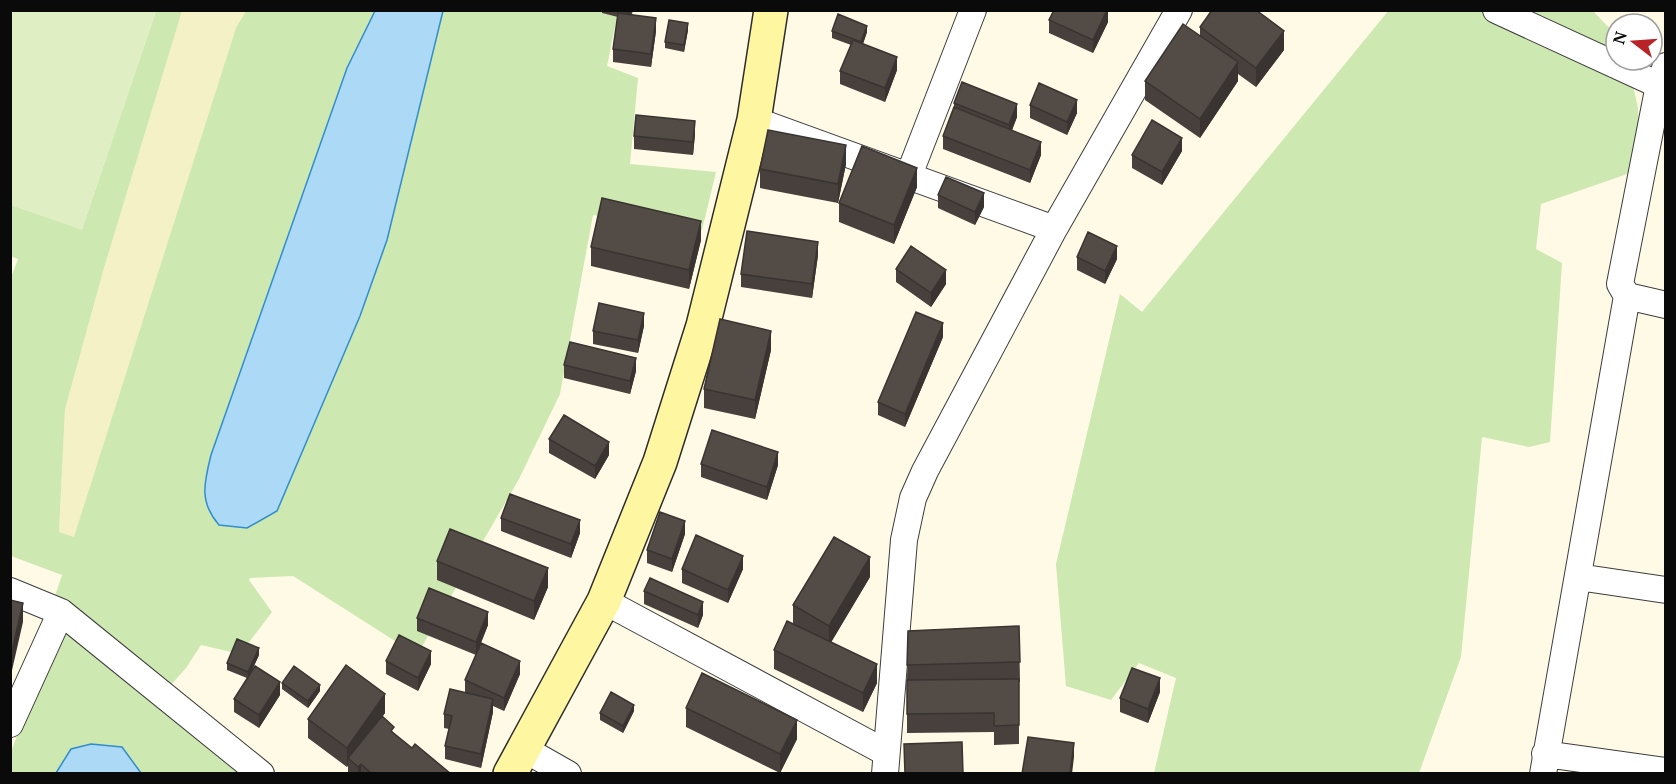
<svg xmlns="http://www.w3.org/2000/svg" width="1676" height="784" viewBox="0 0 1676 784" font-family="'PT Serif',serif">
<style>
.farmland{fill:#f4f1c7}
.green{fill:#cde8b1}
.pitch{fill:#dfefc3}
.water{fill:#abd9f6;stroke:#328dce;stroke-width:1.5}
.lines{fill:none;stroke-linecap:round;stroke-linejoin:round}
.street-casing{stroke:#3d3d3d;stroke-width:28}
.secondary-casing{stroke:#2c2c2c;stroke-width:36}
.street{stroke:#fff;stroke-width:26}
.secondary{stroke:#fff6a1;stroke-width:33}
.wall{fill:#47403c}
.shaded-wall{fill:#393431}
.building{fill:#524b46;stroke:#393431;stroke-width:1.5}
</style>
<rect width="100%" height="100%" fill="#fffae6"/>
<!-- farmland -->
<path class="farmland" d="M182 11H266L97 545 59 532 65 408 104 268Z"/>
<!-- green -->
<path class="green" d="M1389 10 1593 11 1614 33 1616 60 1630 72 1638 108 1639 146 1630 173 1541 204 1536 249 1562 263 1550 442 1529 447 1482 437 1461 657 1419 773H1154L1176 678 1139 663 1111 700 1066 686 1056 564 1120 294 1142 312Z
M156 11H182L104 268 65 409 59 532 74 537 236 28 246 11H618L607 66 638 78 630 164 716 172 702 230 593 215 560 394 519 479 417 655 293 576 250 578 249 580 272 612 240 654 201 645 186 668 159 698 260 773H11L10 755 57 625 55 596 62 575 11 556 10 280 18 259 11 256V205L82 229Z"/>
<!-- pitch -->
<path class="pitch" d="M11 10 156 11 82 230 11 205Z"/>
<!-- water -->
<path class="water" d="M375 11H443L387 240 360 316 277 511 247 528 219 525C199 502 204 483 211 455L347 68Z
M91 744 122 747 141 773H56L71 749Z"/>
<g class="lines">
<defs>
<path id="street" d="M1496 10 1659 85
M1666 66 1659 85 1620 284 1627 296 1666 305
M754 120 1054 229
M909 175 973 10
M1578 577 1666 590
M10 591 61 612 261 774
M604 601 885 752
M10 724 61 612
M524 749 568 774
M1545 754 1666 771
M885 774 904 540 913 498 925 471 1054 229 1179 10
M1543 774 1627 296"/>
<path id="secondary" d="M510 774 604 601 660 462 703 326 754 120 771 10"/>
</defs>
<!-- street casing -->
<use href="#street" class="street-casing"/>
<!-- secondary casing -->
<use href="#secondary" class="secondary-casing"/>
<!-- street -->
<use href="#street" class="street"/>
<!-- secondary -->
<use href="#secondary" class="secondary"/>
</g>
<!-- wall -->
<path class="wall" d="M602 10H633L632 14 656 31 651 67 613 62V49L618 17 602 13Z
M1108 10V22L1093 53 1049 33V20Z
M1200 27 1284 50 1256 87 1238 74V81L1200 138 1145 100V81L1200 36Z
M688 30 684 52 665 48V42Z
M832 31 867 32 863 44 897 70 885 102 840 84V71L851 45 832 38Z
M954 103 1017 117 1012 130 1041 155 1030 183 943 149V136L954 109Z
M1030 105 1077 113 1067 135 1030 118Z
M695 134 693 155 634 149V136Z
M1182 151 1162 185 1132 168V155Z
M846 164 838 203 760 188V169Z
M917 187 894 244 839 222V203Z
M938 195 984 207 975 225 938 208Z
M701 240 689 289 591 266V247Z
M818 255 812 298 741 287V274Z
M1077 257 1117 259 1105 284 1077 270Z
M896 269 946 284 931 307 896 282Z
M644 326 638 353 593 344V331Z
M943 337 905 427 878 415V402Z
M771 350 755 419 704 408V389Z
M564 365 636 371 630 394 564 378Z
M549 439 609 455 595 479 549 453Z
M701 464 778 465 767 500 701 477Z
M501 518 580 533 571 558 501 531Z
M685 534 672 572 647 563V550Z
M437 561 548 587 534 620 437 580Z
M682 569H743L728 603 682 583Z
M870 577 831 642 877 683 863 712 774 669V650L793 624V605Z
M644 591 703 615 698 628 644 604Z
M417 618 488 625 479 648 520 674 504 711 493 706V712L481 768 445 759V746L449 729 444 728V714L465 692V680L476 655 417 631Z
M1019 626 1020 682H1019V744L994 745V732L907 733V680L908 631Z
M259 655 251 672 280 695 259 728 234 712V699L247 678 227 670V663Z
M386 661 431 664 418 691 386 674Z
M282 683 320 691 308 708 282 689Z
M1160 692 1148 723 1120 712V698Z
M686 708 797 739 780 773 686 727Z
M634 711 623 733 600 720V713Z
M385 713 382 717 394 734 412 748 451 774H348V765L347 767 308 738V719Z"/>
<!-- shaded-wall -->
<path class="shaded-wall" d="M1107 10H1108V22L1093 53V40Z
M656 18V31L651 67V54Z
M688 23V30L684 52V45Z
M867 26V32L861 49V42Z
M1284 31V50L1256 87V68Z
M897 57V70L885 102V88Z
M1238 62V81L1200 138V119Z
M1077 100V113L1067 135V122Z
M1017 104V117L1009 138V125Z
M695 121V134L693 155V142Z
M1182 138V151L1162 185V172Z
M1041 142V155L1030 183V170Z
M846 145V164L838 203V184Z
M917 168V187L894 244V225Z
M984 193V207L975 225V212Z
M701 221V240L689 289V270Z
M818 242V255L812 298V284Z
M1117 246V259L1105 284V271Z
M946 270V284L931 307V293Z
M644 313V326L638 353V340Z
M943 323V337L905 427V414Z
M771 331V350L755 419V400Z
M636 358V371L630 394V381Z
M609 442V455L595 479V466Z
M778 452V465L767 500V487Z
M580 520V533L571 558V544Z
M685 521V534L672 572V559Z
M743 556V569L728 603V590Z
M870 557V577L829 646V626Z
M548 568V587L534 620V601Z
M703 602V615L698 628V615Z
M23 603V622L10 679V660Z
M488 612V625L476 655V642Z
M259 648V655L248 679V672Z
M431 651V664L418 691V678Z
M520 661V674L504 711V698Z
M877 664V683L863 712V693Z
M1160 678V692L1148 723V709Z
M280 682V695L259 728V715Z
M320 685V691L308 708V701Z
M385 694V713L351 761 348 758V765L347 767V748Z
M493 699V712L481 768V754Z
M634 705V711L623 733V726Z
M797 720V739L780 773V754Z
M1074 743V757L1072 774H1070Z
M361 764V774H358V767Z"/>
<!-- building -->
<path class="building" d="M620 10H631L630 13Z
M1054 10H1107L1093 40 1049 20Z
M1212 10H1256L1284 31 1256 68 1200 27Z
M618 13 656 18 651 54 613 49Z
M838 14 867 26 861 42 832 31Z
M669 20 688 23 684 45 665 42Z
M1183 24 1238 62 1200 119 1145 81Z
M853 40 897 57 885 88 840 71Z
M962 82 1017 104 1009 125 954 103Z
M1039 83 1077 100 1067 122 1030 105Z
M954 107 1041 142 1030 170 943 136Z
M636 115 695 121 693 142 634 136Z
M1152 120 1182 138 1162 172 1132 155Z
M768 130 846 145 838 184 760 169Z
M862 146 917 168 894 225 839 203Z
M946 177 984 193 975 212 938 195Z
M602 198 701 221 689 270 591 247Z
M747 231 818 242 812 284 741 274Z
M1088 232 1117 246 1105 271 1077 257Z
M911 246 946 270 931 293 896 269Z
M599 303 644 313 638 340 593 331Z
M916 312 943 323 905 414 878 402Z
M720 319 771 331 755 400 704 389Z
M570 342 636 358 630 381 564 365Z
M564 415 609 442 595 466 549 439Z
M712 430 778 452 767 487 701 464Z
M510 494 580 520 571 544 501 518Z
M660 512 685 521 672 559 647 550Z
M450 529 548 568 534 601 437 561Z
M696 535 743 556 728 590 682 569Z
M834 537 870 557 829 626 793 605Z
M650 578 703 602 698 615 644 591Z
M429 588 488 612 476 642 417 618Z
M10 600 23 603 10 660Z
M787 621 877 664 863 693 774 650Z
M1019 626 1020 662 907 665 908 631Z
M399 635 431 651 418 678 386 661Z
M237 639 259 648 248 672 227 663Z
M481 643 520 661 504 698 465 680Z
M346 665 385 694 347 748 308 719Z
M255 666 280 682 259 715 234 699Z
M294 666 320 685 308 701 282 683Z
M1132 668 1160 678 1148 709 1120 698Z
M702 673 797 720 780 754 686 708Z
M1019 679V725L994 726V713L907 714V680Z
M450 689 493 699 481 754 445 746 452 716 444 714Z
M611 692 634 705 623 726 600 713Z
M382 716 394 727 391 731 412 748 415 744 451 774H372L361 764 358 767 348 758Z
M1028 737 1074 743 1070 774H1022Z
M962 742 963 774H905L904 744Z"/>
<!-- border -->
<rect width="1676" height="784" fill="none" stroke="#0a0a0a" stroke-width="24"/>
<!-- north arrow -->
<g transform="translate(1634 42) rotate(287)"><circle r="28" fill="#ffffff" stroke="#9d9d9d" stroke-width="1.5"/>
<path d="M0-4.5L10 22L0 15L-10 22Z" fill="#b92227"/>
<text y="-9" font-size="16" font-weight="bold" text-anchor="middle" fill="#0a0a0a">N</text>
</g>
</svg>
